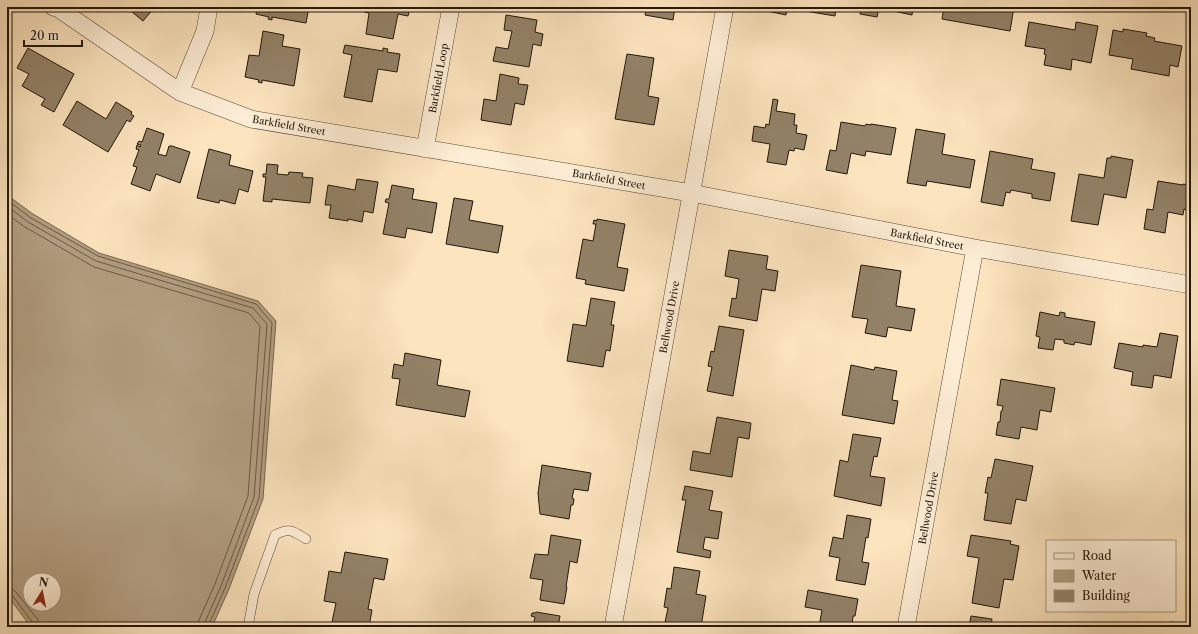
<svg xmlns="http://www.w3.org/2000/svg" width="1198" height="634" viewBox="0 0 1198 634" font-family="'Libre Caslon Text',serif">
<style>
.water{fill:#b29e81;stroke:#786851;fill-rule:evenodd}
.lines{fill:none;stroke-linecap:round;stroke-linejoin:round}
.shore{stroke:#6a5a46;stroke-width:1}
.building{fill:#938268;stroke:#22170a}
.service-casing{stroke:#584a37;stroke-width:10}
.minor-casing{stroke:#584a37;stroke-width:18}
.service{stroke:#fdedd5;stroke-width:9}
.minor{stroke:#fdedd5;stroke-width:17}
.labels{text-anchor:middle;stroke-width:4;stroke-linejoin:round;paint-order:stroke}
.street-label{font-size:10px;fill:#22170a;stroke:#fdedd5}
</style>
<rect width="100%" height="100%" fill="#fce4be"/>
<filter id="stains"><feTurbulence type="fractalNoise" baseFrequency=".005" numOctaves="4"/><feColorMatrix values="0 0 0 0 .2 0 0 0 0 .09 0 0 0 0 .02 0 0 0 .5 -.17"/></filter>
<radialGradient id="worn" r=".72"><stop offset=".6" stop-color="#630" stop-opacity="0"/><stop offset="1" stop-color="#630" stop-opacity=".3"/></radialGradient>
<!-- water -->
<path class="water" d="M7 195 33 214 99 253 258 301 276 321 263 499 229 589 212 627H31L7 595ZM30 580H54V604H30Z"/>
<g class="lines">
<!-- shore -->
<path class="shore" d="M7 200 31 218 98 256 256 304 272 323 259 498 225 588 209 624V627
M7 206 28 222 96 261 253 308 267 324 254 497 221 586 205 622 204 627
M7 214 25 227 94 267 249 313 260 326 248 496 215 584 199 620 198 627
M7 588 12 589 16 592 38 620 39 627
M7 593 12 595 33 623 34 627"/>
</g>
<!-- building -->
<path class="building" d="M126 7H155L143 21Z
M258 7H309L306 23 272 17V20L268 19 269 17 256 14Z
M359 7H410L408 16 398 14 393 39 366 34 369 13 364 12 365 8Z
M647 7H675L673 20 645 15Z
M768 7H836L835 16 787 8 786 15 767 11Z
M861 7H913L912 15 879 8 877 17 860 14Z
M944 7H1014L1010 31 942 19Z
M506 15 537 20 535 32 543 34 541 46 533 44 529 67 493 61 496 47 508 49 512 31 504 30Z
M1029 22 1075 30 1076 22 1098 26 1091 63 1072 59 1071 70 1044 65 1046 55 1044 54 1045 49 1025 46Z
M1123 29 1147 33 1146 36 1155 38 1154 41 1182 46 1178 67 1170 65 1169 76 1131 69 1133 59 1109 55 1113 30 1123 32Z
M263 31 284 35 282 46 300 49 294 86 262 80V83L258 82 259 80 245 77 249 55 259 56Z
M345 45 383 51V48L388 49 387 52 400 54 397 72 378 69 372 102 344 97 352 55 343 53Z
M28 48 74 74 54 112 41 105 45 99 22 86 29 74 17 68Z
M627 54 654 58 648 96 659 98 654 125 615 119Z
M500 74 519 78 518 84 528 85 524 105 515 103 511 125 481 120 484 99 496 101Z
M773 99 778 100 776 111 795 114 794 125H797L796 133 807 135 804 150 795 148 794 151 789 150 786 165 767 162 770 144 752 141 754 126 765 128 766 124 769 125Z
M77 101 106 119 116 102 132 112 131 114 134 116 130 122 127 120 108 152 63 125Z
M841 122 865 126 866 124 871 125V124L896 128 891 155 866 151 865 156 851 153 847 174 826 170 830 150 836 151Z
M147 128 164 134 158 154 166 156 169 146H172L190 152 180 183 156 174 150 191 131 184 137 167 133 166 139 150 136 149 137 145 140 147 141 145 137 144 139 141 142 142Z
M916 129 945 134 942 154 975 160 970 188 927 181 926 186 907 183Z
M209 149 231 155 229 165 253 171 248 192 239 189 235 204 220 200 219 203 197 198Z
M990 151 1033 159 1031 169 1055 173 1050 201 1032 198V194L1011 190 1010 193 1006 192 1003 206 981 202Z
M1111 156 1133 160 1126 198 1104 194 1098 225 1071 221 1079 174 1104 178 1107 158H1111Z
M267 164 278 165 277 174 288 175 289 172 303 173 302 177 313 178 310 203 272 199V202L263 201 266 177H263V174H266Z
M357 179 378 182 373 213 364 211 362 222 348 219V221L329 218 331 205H325L328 185 355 190Z
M1158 181 1183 185V184L1188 185V183H1191V211L1184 209 1183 215 1168 212 1165 233 1144 229 1147 209 1153 210Z
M392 185 414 189 412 199 437 203 432 233 407 228 405 238 383 234 389 203 385 202 386 199H389Z
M454 198 473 201 469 220 503 226 498 253 446 244Z
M597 219 625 224 617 267 628 269 624 291 585 284 586 280 576 278 583 239 593 241 596 224H593L594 220 597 221Z
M729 250 768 256 766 269 778 271 775 291 762 289 757 321 729 316 732 298 736 299 739 279 725 276Z
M861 265 901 271 896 306 915 309 911 331 888 327 886 337 865 333 868 319 852 317Z
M591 298 615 302 611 325H614L610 351 606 350 603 367 567 361 573 324 586 326Z
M1040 312 1059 316 1060 312 1065 313V317L1095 322 1091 345 1075 342 1074 345 1064 343V340L1055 339 1053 350 1038 348 1040 337 1036 336Z
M719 326 744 330 733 396 707 391 712 367 708 366 711 351 714 352Z
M1160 333 1178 336 1171 378 1154 375 1152 388 1131 385 1133 372 1114 368 1119 343 1143 347V345L1157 347Z
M405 353 441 360 437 385 470 391 465 417 396 405 400 379 392 378 394 364 403 366Z
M851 365 874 370 875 367 897 371 892 400 898 401 894 424 842 415Z
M1001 379 1055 388 1051 412 1040 410 1037 430 1021 427 1019 439 996 435 998 422H1000L1001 411H1002L1003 406 997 405Z
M717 417 751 423 749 439 738 437 732 477 690 470 693 451 710 454Z
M853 434 881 438 877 457 874 456 870 476 885 478 881 506 834 496 840 460 848 462Z
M995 459 1033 466 1026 501 1016 499 1011 524 984 520 988 493H985L988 477 991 478Z
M542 465 591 473 588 491 574 489 572 498 574 499 573 505H571L569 519 540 514 538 493Z
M685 486 713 491 709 510 722 512 718 539 705 537 703 549 711 551 710 558 677 552 686 500H682Z
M847 515 871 519 868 538 866 537 862 562 869 563 865 585 836 580 840 558 829 556 833 537 843 539Z
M551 535 581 540 577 563 570 561 566 587H567L564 604 540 600 543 580 530 578 535 554 548 555Z
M971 535 1011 541 1010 544 1019 546 1013 580 1004 579 999 608 972 603 979 558 967 556Z
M345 552 388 559 384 580 374 578 368 609 372 610 369 627H331L336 603 324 601 329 571 341 573Z
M674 567 700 571 696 594 706 596 701 627H664L668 608 664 607 667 588 671 589Z
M808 590 858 599 855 616H853L852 627H819L822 610 805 607Z
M536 612 560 616 558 627H533L535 617 531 616 532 613H535Z
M971 616 992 619 991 627H969Z
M1171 622 1191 625V627H1170Z"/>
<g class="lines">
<defs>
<path id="service" d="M248 627 254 594 275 535C289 527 293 531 306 539"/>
<path id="minor" d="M53 7 59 9 180 92 251 119 691 193 975 248 1191 285
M180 92 205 31 209 7
M425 149 451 7
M613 627 725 7
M906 627 975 248"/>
</defs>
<!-- service casing -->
<use href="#service" class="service-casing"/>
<!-- minor casing -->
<use href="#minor" class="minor-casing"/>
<!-- service -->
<use href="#service" class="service"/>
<!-- minor -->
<use href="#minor" class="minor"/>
</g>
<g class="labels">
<!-- street labels -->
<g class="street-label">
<text transform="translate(438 78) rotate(-80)" y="4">Barkfield Loop</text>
<text transform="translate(289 125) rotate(10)" y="4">Barkfield Street</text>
<text transform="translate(609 179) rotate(10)" y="4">Barkfield Street</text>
<text transform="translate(927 239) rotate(11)" y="4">Barkfield Street</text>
<text transform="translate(669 317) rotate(-80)" y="4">Bellwood Drive</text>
<text transform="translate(928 508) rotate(-80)" y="4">Bellwood Drive</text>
</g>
</g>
<!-- margin -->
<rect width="1198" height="634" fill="none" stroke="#fce4be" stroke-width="24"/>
<rect x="8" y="8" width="1182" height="618" fill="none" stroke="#22170a" stroke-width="2"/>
<rect x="12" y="12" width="1174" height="610" fill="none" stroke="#22170a"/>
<!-- legend -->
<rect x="1046" y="540" width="130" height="72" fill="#fdedd5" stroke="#a59784"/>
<rect x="1054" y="553" width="20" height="6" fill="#fdedd5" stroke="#a59784"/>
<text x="1082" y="560" font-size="12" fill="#22170a">Road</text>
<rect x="1054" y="570" width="20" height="12" fill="#b29e81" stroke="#a59784"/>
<text x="1082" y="580" font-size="12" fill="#22170a">Water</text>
<rect x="1054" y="590" width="20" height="12" fill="#938268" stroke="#a59784"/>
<text x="1082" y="600" font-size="12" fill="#22170a">Building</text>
<!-- north arrow -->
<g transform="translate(42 592) rotate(10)"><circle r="19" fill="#fdedd5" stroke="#a59784"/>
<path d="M0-3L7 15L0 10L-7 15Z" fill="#8f2418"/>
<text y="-6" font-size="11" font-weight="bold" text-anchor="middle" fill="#22170a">N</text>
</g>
<!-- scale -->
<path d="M24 40v6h58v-6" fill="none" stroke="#22170a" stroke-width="2"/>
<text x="30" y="40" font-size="12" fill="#22170a" stroke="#fdedd5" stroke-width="3" paint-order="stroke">20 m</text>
<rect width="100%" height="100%" filter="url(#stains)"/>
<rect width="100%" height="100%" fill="url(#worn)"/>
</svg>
